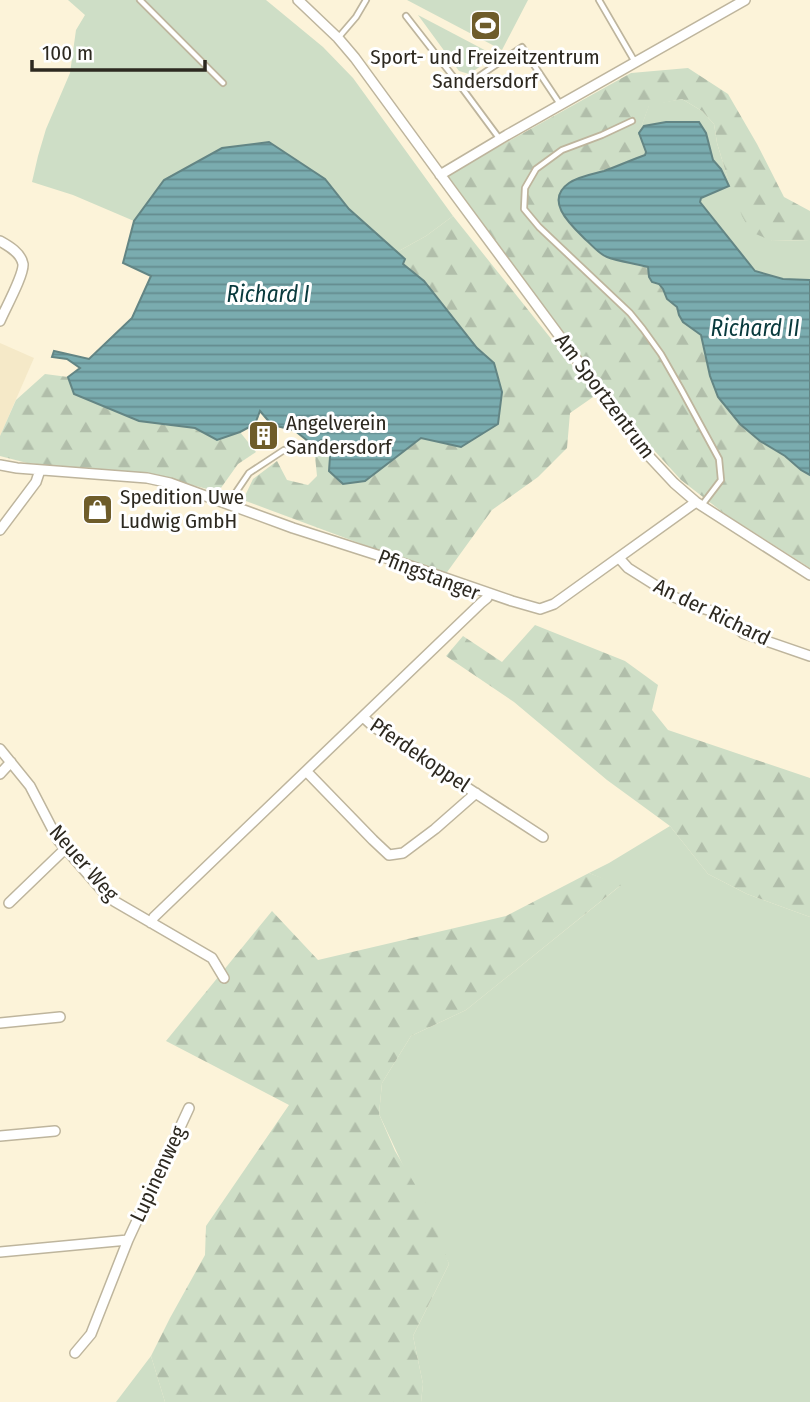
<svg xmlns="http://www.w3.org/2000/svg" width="810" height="1402" viewBox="0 0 810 1402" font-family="'Fira Sans Condensed',sans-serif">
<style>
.built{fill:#f5e9c8}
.green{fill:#cedec6}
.forest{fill:url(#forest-firs)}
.water{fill:url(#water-rules);stroke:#638584;stroke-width:2}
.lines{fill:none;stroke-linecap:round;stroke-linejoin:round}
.lane-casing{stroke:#beb59d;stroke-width:8}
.street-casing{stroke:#beb59d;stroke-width:12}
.lane{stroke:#fff;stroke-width:4.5}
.street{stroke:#fff;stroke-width:9}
.labels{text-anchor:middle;stroke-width:6;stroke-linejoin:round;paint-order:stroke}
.poi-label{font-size:21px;fill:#2d2920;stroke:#fff;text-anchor:start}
.street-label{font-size:21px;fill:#2d2920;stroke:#fff}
.water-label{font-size:23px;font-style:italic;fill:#093a3d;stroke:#fff}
</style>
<defs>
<pattern id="forest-firs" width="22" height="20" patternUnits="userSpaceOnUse" patternTransform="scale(1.75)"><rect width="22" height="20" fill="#cedec6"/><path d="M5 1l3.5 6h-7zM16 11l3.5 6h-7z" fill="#b1beaa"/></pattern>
<pattern id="water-rules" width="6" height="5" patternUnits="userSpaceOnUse" patternTransform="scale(1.75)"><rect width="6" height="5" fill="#7aacaf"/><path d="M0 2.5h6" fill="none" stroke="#648c8e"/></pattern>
</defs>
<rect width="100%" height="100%" fill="#fcf3d9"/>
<!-- built -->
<path class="built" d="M0 343 34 358 0 436Z"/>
<!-- green -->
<path class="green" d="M68 0H266L323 47 353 78 453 216 426 236 397 252 349 209 325 179 164 180 134 221 73 195 32 182 38 156 46 129 70 73 76 30 85 15Z
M407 0H528L502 50Z
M418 15 496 56 469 74 459 71Z
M682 99 702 111 714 124 717 143 727 176 735 193 772 241 810 240V280L783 279 755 271 699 202 701 198 721 169 713 160 666 122 644 126 639 133 649 105Z
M670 826 708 874 747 894 810 917V1402H421L423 1384 413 1336 449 1264 379 1114 382 1083 411 1036 466 1010 620 886 589 873 609 863Z
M151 1356 165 1402H116Z"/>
<!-- forest -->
<path class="forest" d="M688 68 728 94 757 144 784 197 810 211V240L772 241 751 232 742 216 727 176 717 143 714 124 702 111 682 99 649 106 639 133 646 152 645 155 608 170 568 183 605 257 630 262 635 265 648 267 649 277 659 284 663 289 667 299 677 307C681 321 689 326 701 335L710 376 718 397 740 424 760 441 785 456 801 470 810 475V568L725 514 681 480 652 448 607 392 446 176 631 73Z
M453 216 596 395 570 413 567 448 538 477 492 510 445 575 243 500 253 479 277 461 287 480 308 485 317 476 314 446 321 440 331 443 330 471 343 484 365 481 421 438 461 447 494 363 477 348 424 281 403 263 405 259 397 252 426 236Z
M45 374 68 377 74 394 139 421 195 428 217 440 240 432 256 452 238 464 218 492 159 476 27 463 0 456V436L16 400Z
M535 625 625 661 658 685 652 710 668 730 810 778V917L747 894 708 874 670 826 607 780 514 702 446 656 463 636 502 662Z
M589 873 621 885 466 1010 411 1036 382 1083 379 1114 395 1151 426 1203 449 1264 413 1336 423 1384 421 1402H165L151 1356 170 1318 205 1255 206 1226 289 1105 166 1041 272 911 318 960 506 916Z"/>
<!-- water -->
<path class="water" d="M666 122H699L706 133 713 160 721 169 729 186 701 198 700 202 755 271 783 279 810 280V475L801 470 785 456 760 441 740 424 718 397 710 376 701 335 683 322 679 315 677 307 667 299 663 289 659 284 652 282 649 277 648 267C635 263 620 262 607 257 599 254 592 245 586 240 572 226 543 201 569 183 579 176 593 174 604 171 618 166 631 160 645 155L646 152 639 133 644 126Z
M269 142 325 179 349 209 405 259 403 264 424 281 477 348 494 363 502 392 498 424 461 447 421 438 365 481 343 484 329 471 331 443 321 440 314 446 294 430 272 425 260 411 255 424 240 432 217 440 195 428 139 421 74 394 68 377 80 368 67 359 52 357 54 351 89 359 132 318 151 276 123 263 134 221 164 180 222 148Z"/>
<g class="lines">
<defs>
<path id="lane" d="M140 0 223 83
M599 0 635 62
M406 16 462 88 522 47 560 104
M338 38 356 17 366 0
M462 88 499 138
M632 121 602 135 562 150 536 169 525 188 524 209 539 227 630 313 643 329 661 354 681 389 719 459 721 480 702 505
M228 504 249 473 284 450"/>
<path id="street" d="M298 0 338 38 355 58 450 188 646 453 674 483 696 502 810 575
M440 175 507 135 745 0
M0 241C9 246 21 253 23 264 24 275 5 309 0 321
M0 465 17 468 147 478 170 483 293 528 399 562 512 601 540 609 554 604 696 502
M0 530 36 482 40 470
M619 558 628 568 674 597 698 607 722 614 743 633 810 656
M363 717 374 727 543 837
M0 749 30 786 58 840 106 895 114 901 212 958 224 978
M307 772 373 840 389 855 403 853 435 829 476 793
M0 774 11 762
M9 903 65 849
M151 923 154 917 481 603 487 598 488 594
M0 1023 60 1017
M0 1136 55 1131
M0 1252 128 1240
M75 1353 91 1334 128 1240 189 1108"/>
</defs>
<!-- lane casing -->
<use href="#lane" class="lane-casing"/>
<!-- street casing -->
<use href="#street" class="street-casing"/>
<!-- lane -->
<use href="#lane" class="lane"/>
<!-- street -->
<use href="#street" class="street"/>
</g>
<!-- icons -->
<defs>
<symbol id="stadium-square" viewBox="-11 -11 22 22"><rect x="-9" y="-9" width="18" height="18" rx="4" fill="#6e5c2a" stroke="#fff"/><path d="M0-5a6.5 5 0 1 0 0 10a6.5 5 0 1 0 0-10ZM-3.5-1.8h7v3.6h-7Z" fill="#fff"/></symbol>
<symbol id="building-square" viewBox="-11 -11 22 22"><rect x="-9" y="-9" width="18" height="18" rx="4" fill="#6e5c2a" stroke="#fff"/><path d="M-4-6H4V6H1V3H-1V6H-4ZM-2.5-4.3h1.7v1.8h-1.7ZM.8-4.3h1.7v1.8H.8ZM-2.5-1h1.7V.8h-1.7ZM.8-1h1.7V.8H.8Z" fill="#fff"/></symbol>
<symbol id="shop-square" viewBox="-11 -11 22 22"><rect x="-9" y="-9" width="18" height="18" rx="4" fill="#6e5c2a" stroke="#fff"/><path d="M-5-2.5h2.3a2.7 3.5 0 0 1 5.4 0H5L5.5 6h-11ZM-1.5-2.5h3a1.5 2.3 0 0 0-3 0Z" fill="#fff"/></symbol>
</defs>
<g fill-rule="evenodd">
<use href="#stadium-square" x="468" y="8" width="35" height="35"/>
<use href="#building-square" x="246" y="418" width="35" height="35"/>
<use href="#shop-square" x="80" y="492" width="35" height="35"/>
</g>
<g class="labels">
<!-- poi labels -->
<g class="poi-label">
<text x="485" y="64" text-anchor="middle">Sport- und Freizeitzentrum<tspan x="485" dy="24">Sandersdorf</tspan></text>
<text x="286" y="430">Angelverein<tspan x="286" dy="24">Sandersdorf</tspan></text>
<text x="120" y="504">Spedition Uwe<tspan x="120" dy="24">Ludwig GmbH</tspan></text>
</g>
<!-- street labels -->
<g class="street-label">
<text transform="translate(605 396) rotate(53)" y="7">Am Sportzentrum</text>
<text transform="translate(429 575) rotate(21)" y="7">Pfingstanger</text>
<text transform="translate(712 612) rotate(26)" y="7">An der Richard</text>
<text transform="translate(420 755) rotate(34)" y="7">Pferdekoppel</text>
<text transform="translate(84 863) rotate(49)" y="7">Neuer Weg</text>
<text transform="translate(158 1174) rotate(-65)" y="7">Lupinenweg</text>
</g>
<!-- water labels -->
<g class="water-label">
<text x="268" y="302">Richard I</text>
<text x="755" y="336">Richard II</text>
</g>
</g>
<!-- scale -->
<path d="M32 60v10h173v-10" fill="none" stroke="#2d2920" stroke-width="3.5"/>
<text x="42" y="60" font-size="21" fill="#2d2920" stroke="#ffffff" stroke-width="5" paint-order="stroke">100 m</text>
</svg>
